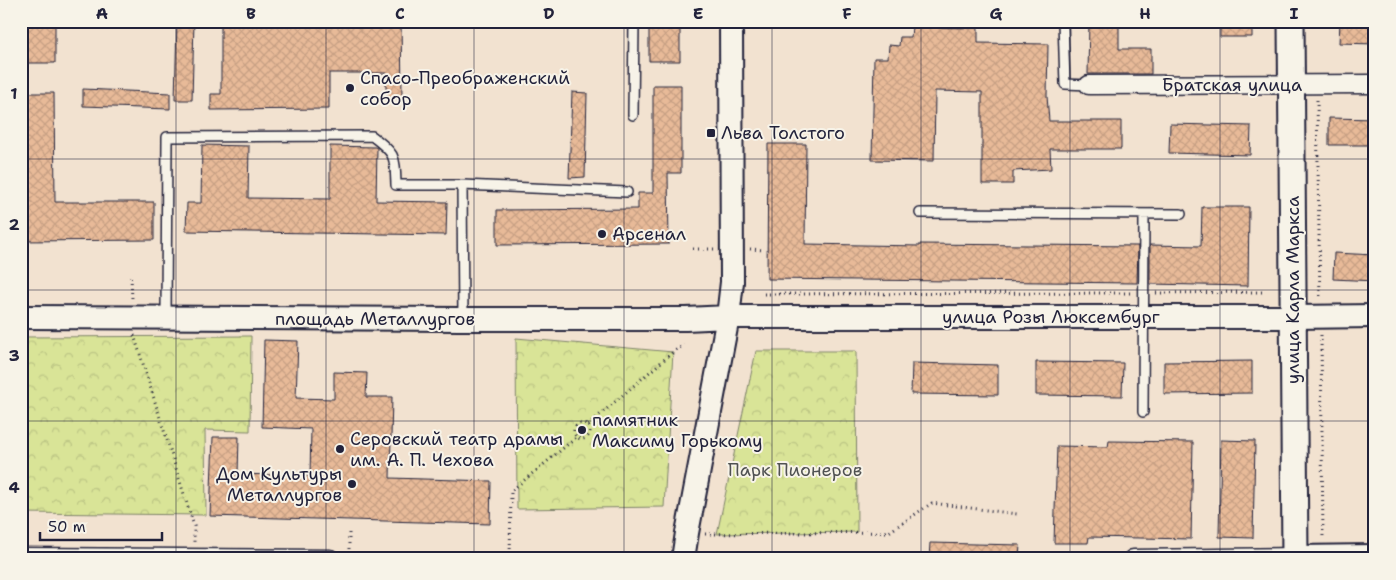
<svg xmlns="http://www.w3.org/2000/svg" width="1396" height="580" viewBox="0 0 1396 580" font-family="'Shantell Sans',sans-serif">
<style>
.park{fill:url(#park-crowns);stroke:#7e8369}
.building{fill:url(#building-cross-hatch);stroke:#22223b}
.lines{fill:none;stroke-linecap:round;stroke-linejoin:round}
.service-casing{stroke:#22223b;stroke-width:12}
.minor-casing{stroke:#22223b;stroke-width:21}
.tertiary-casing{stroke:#22223b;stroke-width:26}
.secondary-casing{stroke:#22223b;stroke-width:29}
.path{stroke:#22223b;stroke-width:3;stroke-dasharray:1 4;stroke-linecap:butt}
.service{stroke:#f7f3e8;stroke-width:9}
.minor{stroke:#f7f3e8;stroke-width:18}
.tertiary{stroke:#f7f3e8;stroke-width:22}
.secondary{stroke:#f7f3e8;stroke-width:25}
.grid{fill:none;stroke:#22223b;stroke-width:1;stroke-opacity:0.55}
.poi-dot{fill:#22223b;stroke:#f7f3e8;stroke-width:2}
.labels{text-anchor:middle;stroke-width:4;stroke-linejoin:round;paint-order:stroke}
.poi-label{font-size:18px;fill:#22223b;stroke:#f7f3e8;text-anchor:start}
.street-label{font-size:18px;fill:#22223b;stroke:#f7f3e8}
.park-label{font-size:18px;fill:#505252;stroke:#f7f3e8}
.neatline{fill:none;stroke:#22223b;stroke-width:2}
.grid-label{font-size:16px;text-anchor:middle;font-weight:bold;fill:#22223b}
</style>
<defs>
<pattern id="park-crowns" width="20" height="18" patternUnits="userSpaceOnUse" patternTransform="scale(1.25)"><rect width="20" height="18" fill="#d9e497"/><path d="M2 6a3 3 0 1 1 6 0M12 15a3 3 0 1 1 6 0" fill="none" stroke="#bac383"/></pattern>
<pattern id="building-cross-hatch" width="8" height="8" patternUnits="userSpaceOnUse" patternTransform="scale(1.25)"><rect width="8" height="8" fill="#e8ba98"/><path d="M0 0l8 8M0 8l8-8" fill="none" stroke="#c7a084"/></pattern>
</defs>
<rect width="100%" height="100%" fill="#f2e2d0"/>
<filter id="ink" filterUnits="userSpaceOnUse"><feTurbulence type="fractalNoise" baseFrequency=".02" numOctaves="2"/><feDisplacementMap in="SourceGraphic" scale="10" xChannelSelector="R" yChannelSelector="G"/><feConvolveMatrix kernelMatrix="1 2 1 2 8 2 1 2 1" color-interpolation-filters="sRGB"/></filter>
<g filter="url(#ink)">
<!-- park -->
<path class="park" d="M251 336 250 431 205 430 206 515 21 513V337Z
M516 338 673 352 664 507 517 509Z
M756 351H856L857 532 717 534Z"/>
<!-- building -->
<path class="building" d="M24 21H55V63H25Z
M177 21H194L192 100H175Z
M221 21H401L402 98H386V73H329V109L211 110V94H221Z
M649 21H680V61H649Z
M1089 21H1119V49H1151V74H1088Z
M1220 21H1252V37H1220Z
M1340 21H1375V44L1339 43Z
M912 27 978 28V43L1048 44 1047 96 1049 121H1121V149H1050L1051 169 1013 171V184H982V92L935 91 934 161 872 160 874 58H888L889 45 899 46 900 37H911Z
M653 85H681V173H668L669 244 497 245V210L638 209V193H653Z
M83 89 170 93V109L83 106Z
M572 92 587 93 585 177 569 178Z
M21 93H54L55 202H154V240L21 241Z
M1329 118 1375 119V145H1329Z
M1170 124 1251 126 1250 155 1169 153Z
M768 144H806L805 244 920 246V244L1138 246 1137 283 767 279Z
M202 145 249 146 248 198 330 199V146L375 147 377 148 376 201 447 202 446 235 186 231 187 203H201Z
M1202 207H1249L1248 286 1150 284V245L1201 246Z
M1334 253 1375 255V281L1333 279Z
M264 340 298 341 296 398 334 399V372L367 373 366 397H392L390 478 491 481 490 524 210 516 213 437H239L238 474 310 476 311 429 262 427Z
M1252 361V393L1164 394V362Z
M1036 362 1123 363 1122 396 1036 395Z
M912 363 998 365V395L911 394Z
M1221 440 1255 441 1253 538 1219 537Z
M1109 441 1193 442 1191 539 1089 537 1088 543H1054L1057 446 1108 447Z
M930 543 1020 545 1019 559H929Z"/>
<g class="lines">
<defs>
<path id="service" d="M1063 21 1065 84 1089 85
M633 115 634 21
M462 185 627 192
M920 213 1181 214
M166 317 167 137 372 136C396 154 395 156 396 185H462L463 319
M1143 412 1144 214"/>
<path id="minor" d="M1089 85 1375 84
M21 557 330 559
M1133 559 1295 557"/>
<path id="tertiary" d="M21 317 463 319H686L728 317H1293L1375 316
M1295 557 1375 556
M683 559 687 533 728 317 732 282 731 21"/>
<path id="secondary" d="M1291 21 1295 559"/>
</defs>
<!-- service casing -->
<use href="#service" class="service-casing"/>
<!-- minor casing -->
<use href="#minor" class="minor-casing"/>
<!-- tertiary casing -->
<use href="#tertiary" class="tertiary-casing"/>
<!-- secondary casing -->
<use href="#secondary" class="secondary-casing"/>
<!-- path -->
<path class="path" d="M1317 100 1320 299
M693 249H715
M750 249 764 250
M131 277 132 299
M1156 293 1263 292
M764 294 1132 293
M134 335 194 526V543
M1321 335 1323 539
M574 431a8 8 0 1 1 16 0a8 8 0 1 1-16 0Z
M588 425 673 352 684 345
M705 534 889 532 932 503 1017 514
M349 559V529
M510 559 511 491 577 437"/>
<!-- service -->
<use href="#service" class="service"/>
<!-- minor -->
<use href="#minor" class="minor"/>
<!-- tertiary -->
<use href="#tertiary" class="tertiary"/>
<!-- secondary -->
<use href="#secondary" class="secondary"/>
</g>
</g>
<!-- grid -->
<path class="grid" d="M176 21V559M326 21V559M474 21V559M624 21V559M772 21V559M921 21V559M1070 21V559M1220 21V559M21 159H1375M21 290H1375M21 421H1375"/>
<!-- markers -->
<g class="poi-dot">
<circle cx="350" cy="88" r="5"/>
<rect x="706" y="128" width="10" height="10" rx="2.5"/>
<circle cx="602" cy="234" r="5"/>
<circle cx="582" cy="430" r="5"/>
<circle cx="340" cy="449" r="5"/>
<circle cx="352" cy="484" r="5"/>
</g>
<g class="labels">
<!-- poi labels -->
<g class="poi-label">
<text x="360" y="84">Спасо-Преображенский<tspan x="360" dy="21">собор</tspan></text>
<text x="721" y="139">Льва Толстого</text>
<text x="612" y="240">Арсенал</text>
<text x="592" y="426">памятник<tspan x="592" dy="21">Максиму Горькому</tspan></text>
<text x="350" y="445">Серовский театр драмы<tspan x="350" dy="21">им. А. П. Чехова</tspan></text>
<text x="342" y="480" text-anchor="end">Дом Культуры<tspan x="342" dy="21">Металлургов</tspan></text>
</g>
<!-- street labels -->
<g class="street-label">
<text x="1232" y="91">Братская улица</text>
<text transform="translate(1293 290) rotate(-90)" y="6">улица Карла Маркса</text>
<text x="1051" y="323">улица Розы Люксембург</text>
<text x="375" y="325">площадь Металлургов</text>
</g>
<!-- park labels -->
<g class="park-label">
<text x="795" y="476">Парк Пионеров</text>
</g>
</g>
<!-- margin -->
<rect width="1396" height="580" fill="none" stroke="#f7f3e8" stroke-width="55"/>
<!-- scale -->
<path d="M40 532v8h122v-8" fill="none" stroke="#22223b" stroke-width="2.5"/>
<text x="48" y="532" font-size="15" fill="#22223b" stroke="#f7f3e8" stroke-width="4" paint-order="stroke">50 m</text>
<rect x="28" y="28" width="1340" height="524" class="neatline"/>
<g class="grid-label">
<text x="102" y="19">A</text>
<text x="251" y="19">B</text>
<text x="400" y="19">C</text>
<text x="549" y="19">D</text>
<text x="698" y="19">E</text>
<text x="847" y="19">F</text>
<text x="996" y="19">G</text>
<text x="1145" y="19">H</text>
<text x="1294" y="19">I</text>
<text x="14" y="99">1</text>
<text x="14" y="230">2</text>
<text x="14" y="361">3</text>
<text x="14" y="493">4</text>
</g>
</svg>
